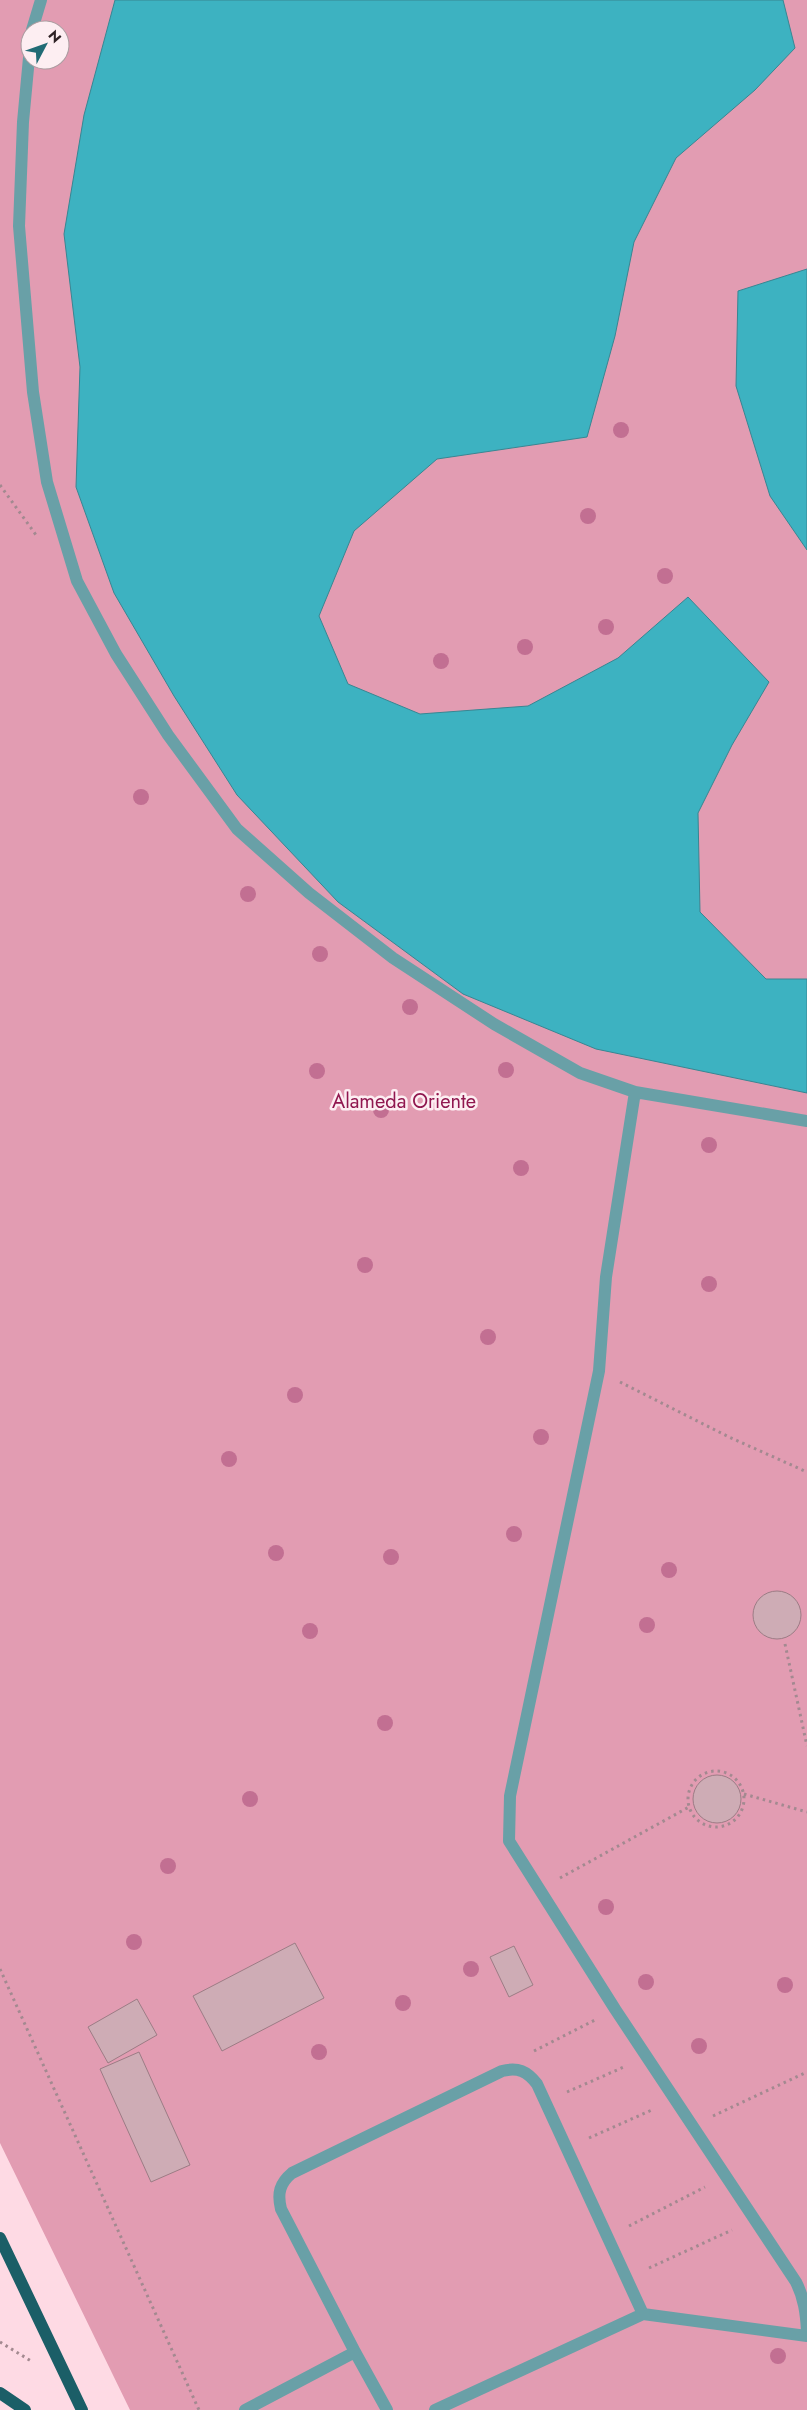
<svg xmlns="http://www.w3.org/2000/svg" width="807" height="2410" viewBox="0 0 807 2410" font-family="Jost,sans-serif">
<style>
.green{fill:#e29cb2;fill-rule:evenodd}
.water{fill:#3db2c1;stroke:#388692}
.building{fill:#ceacb5;stroke:#9c7c85}
.lines{fill:none;stroke-linecap:round;stroke-linejoin:round}
.path{stroke:#a38990;stroke-width:3;stroke-dasharray:2.5 4;stroke-linecap:butt}
.minor{stroke:#69a0a7;stroke-width:12}
.major{stroke:#1b5e67;stroke-width:12}
.tree{fill:#c26f92}
.labels{text-anchor:middle;stroke-width:5;stroke-linejoin:round;paint-order:stroke}
.park-label{font-size:20px;fill:#90174f;stroke:#fdeef2}
</style>
<rect width="100%" height="100%" fill="#fedae4"/>
<!-- green -->
<path class="green" d="M0 0H807V2410H130L0 2143ZM30 30H60V60H30Z"/>
<!-- water -->
<path class="water" d="M115 0H783L795 48 755 90 676 158 634 242 615 336 587 437 437 459 354 531 319 616 348 684 420 714 528 706 618 658 688 597 769 682 732 745 698 813 700 912 766 979H807V1093L596 1049 463 994 338 902 237 795 174 696 114 593 76 487 80 367 64 234 84 115Z
M807 269V550L770 496 736 386 738 291Z"/>
<!-- building -->
<path class="building" d="M753 1615a24 24 0 1 1 48 0a24 24 0 1 1-48 0Z
M693 1799a24 24 0 1 1 48 0a24 24 0 1 1-48 0Z
M295 1943 324 1998 222 2051 193 1996Z
M514 1946 533 1985 509 1997 490 1957Z
M137 1999 157 2035 108 2063 88 2027Z
M139 2052 190 2165 151 2182 100 2069Z"/>
<g class="lines">
<!-- path -->
<path class="path" d="M0 485 36 535
M620 1382 729 1437 807 1472
M785 1644 807 1746
M688 1799a28 28 0 1 1 56 0a28 28 0 1 1-56 0Z
M744 1794 807 1812
M560 1878 689 1807
M0 1969 199 2410
M534 2051 595 2020
M567 2092 626 2066
M713 2116 807 2072
M589 2138 654 2109
M629 2226 705 2187
M649 2268 732 2230
M0 2342 31 2361"/>
<!-- minor -->
<path class="minor" d="M32 30 41 0
M30 47 23 122 19 226 33 392 47 482 77 581 116 654 168 735 237 829 309 893 393 958 494 1024 580 1073 635 1092 807 1121
M635 1092 606 1277 599 1371 510 1796 509 1841 615 2009 796 2282C804 2298 806 2313 807 2331
M245 2410 355 2352
M387 2410 355 2352 281 2209C277 2193 280 2183 292 2173L502 2071C518 2067 527 2071 537 2084L643 2314
M435 2410 643 2314 807 2336"/>
<!-- major -->
<path class="major" d="M0 2238 82 2410
M0 2393 25 2410"/>
</g>
<!-- trees -->
<g class="tree">
<circle cx="621" cy="430" r="8"/>
<circle cx="588" cy="516" r="8"/>
<circle cx="665" cy="576" r="8"/>
<circle cx="606" cy="627" r="8"/>
<circle cx="525" cy="647" r="8"/>
<circle cx="441" cy="661" r="8"/>
<circle cx="141" cy="797" r="8"/>
<circle cx="248" cy="894" r="8"/>
<circle cx="320" cy="954" r="8"/>
<circle cx="410" cy="1007" r="8"/>
<circle cx="506" cy="1070" r="8"/>
<circle cx="317" cy="1071" r="8"/>
<circle cx="381" cy="1110" r="8"/>
<circle cx="709" cy="1145" r="8"/>
<circle cx="521" cy="1168" r="8"/>
<circle cx="365" cy="1265" r="8"/>
<circle cx="709" cy="1284" r="8"/>
<circle cx="488" cy="1337" r="8"/>
<circle cx="295" cy="1395" r="8"/>
<circle cx="541" cy="1437" r="8"/>
<circle cx="229" cy="1459" r="8"/>
<circle cx="514" cy="1534" r="8"/>
<circle cx="276" cy="1553" r="8"/>
<circle cx="391" cy="1557" r="8"/>
<circle cx="669" cy="1570" r="8"/>
<circle cx="647" cy="1625" r="8"/>
<circle cx="310" cy="1631" r="8"/>
<circle cx="385" cy="1723" r="8"/>
<circle cx="250" cy="1799" r="8"/>
<circle cx="168" cy="1866" r="8"/>
<circle cx="606" cy="1907" r="8"/>
<circle cx="134" cy="1942" r="8"/>
<circle cx="471" cy="1969" r="8"/>
<circle cx="646" cy="1982" r="8"/>
<circle cx="785" cy="1985" r="8"/>
<circle cx="403" cy="2003" r="8"/>
<circle cx="699" cy="2046" r="8"/>
<circle cx="319" cy="2052" r="8"/>
<circle cx="778" cy="2356" r="8"/>
</g>
<g class="labels">
<!-- park labels -->
<g class="park-label">
<text x="404" y="1108">Alameda Oriente</text>
</g>
</g>
<!-- north arrow -->
<g transform="translate(45 45) rotate(49)"><circle r="24" fill="#fdeef2" stroke="#aa9ca0"/>
<path d="M0-4L9 19L0 12L-9 19Z" fill="#216b75"/>
<text y="-8" font-size="14" font-weight="bold" text-anchor="middle" fill="#2e2125">N</text>
</g>
</svg>
